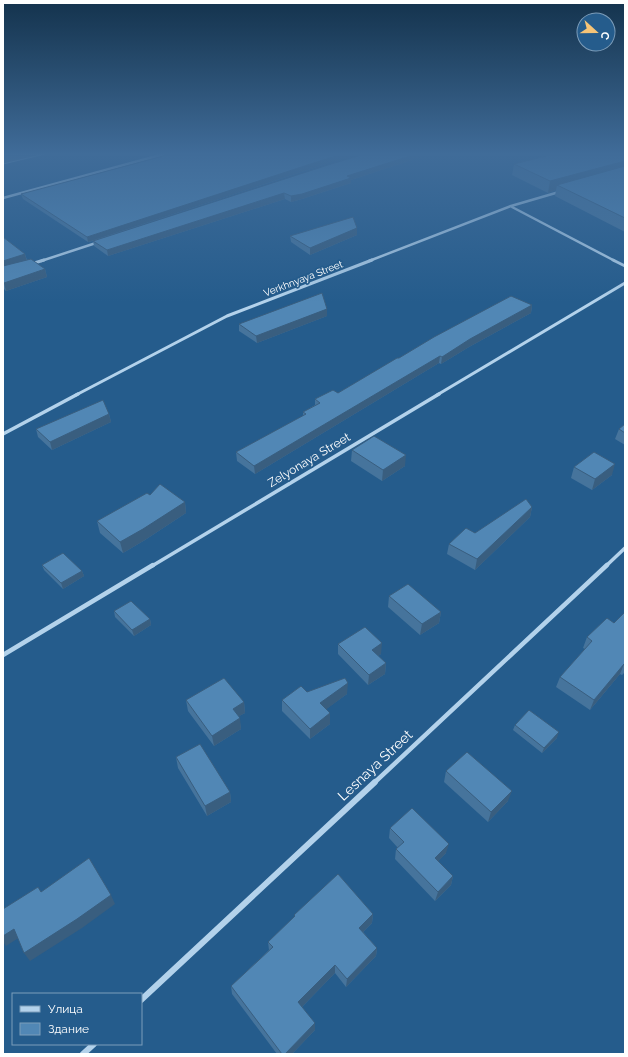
<svg xmlns="http://www.w3.org/2000/svg" width="628" height="1057" viewBox="0 0 628 1057" font-family="Raleway,sans-serif">
<style>
.water{fill:#597e9f;stroke:#a8ceeb}
.lines{fill:none;stroke-linecap:round;stroke-linejoin:round}
.minor-far4{stroke:#b3d2eb;stroke-width:2.5}
.minor-far3{stroke:#b3d2eb;stroke-width:3}
.minor-far2{stroke:#b3d2eb;stroke-width:3.5}
.minor-far1{stroke:#b3d2eb;stroke-width:4.5}
.minor{stroke:#b3d2eb;stroke-width:6}
.wall{fill:#46749c}
.shaded-wall{fill:#395e7f}
.building{fill:#5187b5;stroke:#395e7f}
.labels{text-anchor:middle;stroke-width:3.5;stroke-linejoin:round;paint-order:stroke}
.far-street-label{font-size:10px;fill:#fff;stroke:#255c8c}
.street-label{font-size:12px;fill:#fff;stroke:#255c8c}
.near-street-label{font-size:14px;fill:#fff;stroke:#255c8c}
</style>
<rect width="100%" height="100%" fill="#255c8c"/>
<!-- water -->
<path class="water" d="M3 154H45L3 164Z"/>
<g class="lines">
<!-- minor-far4 -->
<path class="minor-far4" d="M3 198 164 154
M512 207 615 261
M41 261 99 242
M369 261 511 206 559 192"/>
<!-- minor-far3 -->
<path class="minor-far3" d="M613 260 625 266
M31 264 44 260
M76 395 227 316 372 260
M437 395 625 283"/>
<!-- minor-far2 -->
<path class="minor-far2" d="M3 434 78 394
M152 566 439 394
M606 566 625 548"/>
<!-- minor-far1 -->
<path class="minor-far1" d="M3 655 153 565
M374 783 607 565"/>
<!-- minor -->
<path class="minor" d="M141 1000 375 782
M83 1054 94 1044"/>
</g>
<!-- wall -->
<path class="wall" d="M625 154V232L555 196 556 190 548 193 512 175 514 164Z
M421 157 351 180V183L302 199 291 202 285 199 108 256 94 246 93 241 88 242 23 199 21 194 329 163 114 234Z
M357 235 310 255 291 242 290 236Z
M3 237 25 254 27 260 45 269 47 277 6 291 3 288Z
M532 305 531 313 469 347 441 364 439 363 255 474 237 461 236 452 303 416V412L315 405V399L338 393 399 358Z
M327 316 257 343 239 331V324Z
M109 414 111 422 52 450 38 437 36 429Z
M625 424V445L615 439 619 429Z
M352 450 405 466 382 481 351 461Z
M574 467 612 475 592 490 571 478Z
M150 495 185 502 186 513 145 540 123 553 100 533 97 521Z
M532 507 530 517 475 570 447 554 449 544 475 533Z
M42 565 82 571 84 576 63 589 44 570Z
M389 596 441 612 439 623 420 635 388 607Z
M114 611 150 619 151 625 134 636 115 617Z
M625 612V672L622 675 620 674 590 710 556 687 560 677 585 649 583 648 587 637 614 623Z
M338 644 381 654 378 656 386 663 385 674 368 685 338 654Z
M307 692 347 694 326 709 330 713V724L310 739 282 711V700Z
M186 700 244 702 245 713 239 716 241 729 214 746 188 711Z
M515 725 557 738 542 753 513 730Z
M176 757 230 792 231 802 207 816 178 768Z
M446 771 508 801 488 822 444 782Z
M390 828 446 853 438 861 453 876 451 885 435 901 395 859 396 849 398 848 389 838Z
M373 914 372 923 363 932 377 948 376 956 346 987 335 973 302 1007 315 1030 292 1054H277L232 994 231 986 269 950 268 942 294 917V915Z"/>
<!-- shaded-wall -->
<path class="shaded-wall" d="M344 154H362L329 163 88 242 87 237 329 158Z
M416 154H435L421 157 351 180V183L302 199 291 202V196L347 176Z
M625 161V171L557 185 556 190 548 193 550 181Z
M284 193 285 199 108 256 107 250Z
M357 228V235L310 255V248Z
M25 254 27 262 3 270V261Z
M45 269 47 277 6 291 4 283Z
M532 305 531 313 469 347 441 364 442 357 470 339Z
M327 309V316L257 343 256 336Z
M440 356 439 363 255 474 254 466Z
M109 414 111 422 52 450 50 442Z
M406 455 405 466 382 481 383 470Z
M615 464 612 475 592 490 595 479Z
M185 502 186 513 145 540 123 553 120 542Z
M532 507 530 517 475 570 477 559Z
M82 571 84 576 63 589 61 583Z
M441 612 439 623 420 635 422 624Z
M150 619 151 625 134 636 132 630Z
M382 643 381 654 371 661 372 650Z
M386 663 385 674 368 685 369 675Z
M624 664 620 674 590 710 594 700Z
M348 683 347 694 320 714V703Z
M244 702 245 713 234 719 233 709Z
M330 713V724L310 739V729Z
M240 718 241 729 214 746 212 736Z
M559 732 557 738 542 753 544 748Z
M512 791 508 801 488 822 491 812Z
M230 792 231 802 207 816 205 806Z
M449 844 446 853 433 867 435 858Z
M453 876 451 885 435 901 438 892Z
M111 895 115 904 82 928 30 961 24 953Z
M373 914 372 923 358 937 359 928Z
M14 929 20 937 6 946 3 942V936Z
M377 948 376 956 346 987 347 979Z
M335 965V973L299 1010 298 1002Z
M315 1023V1030L292 1054H285Z"/>
<!-- building -->
<path class="building" d="M171 154H344L329 158 87 237 21 194Z
M365 154H416L347 176 351 178 302 194 291 196 284 193 107 250 93 241 331 164Z
M554 154H625V161L550 181 514 164Z
M625 166V218L557 185Z
M353 217 357 228 310 248 290 236Z
M3 237 25 254 3 261Z
M31 259 45 269 4 283 3 282V266Z
M322 293 327 309 256 336 239 324Z
M511 296 532 305 470 339 442 357 440 356 254 466 236 452 306 414 303 412 320 403 315 399 333 390 338 393 397 358H399L434 337Z
M103 400 109 414 50 442 36 429Z
M625 424V433L619 429Z
M374 436 406 455 383 470 352 450Z
M594 452 615 464 595 479 574 467Z
M160 484 185 502 143 529 120 542 97 521 147 493 150 495Z
M526 499 532 507 477 559 449 544 466 528 475 533Z
M63 553 82 571 61 583 42 565Z
M408 584 441 612 422 624 389 596Z
M131 601 150 619 132 630 114 611Z
M625 612V664H624L594 700 560 677 592 641 587 637 607 618 614 623Z
M365 627 382 643 372 650 386 663 369 675 338 644Z
M224 678 244 702 233 709 240 718 212 736 186 700Z
M345 678 348 683 320 703 330 713 310 729 282 700 301 686 307 692Z
M529 710 559 732 544 748 515 725Z
M200 744 230 792 205 806 176 757Z
M467 752 512 791 491 812 446 771Z
M412 808 449 844 435 858 453 876 438 892 396 849 404 842 390 828Z
M89 858 111 895 77 919 24 953 14 929 3 936V909L38 887 41 892Z
M338 874 373 914 359 928 377 948 347 979 335 965 298 1002 315 1023 285 1054H282L231 986 273 947 268 942 295 916 294 915Z"/>
<!-- sky -->
<linearGradient id="sky" x2="0" y2="1"><stop stop-color="#14334d"/><stop offset="0.51" stop-color="#406c99"/><stop offset="1" stop-color="#406c99" stop-opacity="0"/></linearGradient>
<rect width="628" height="302" fill="url(#sky)"/>
<g class="labels">
<!-- far-street labels -->
<g class="far-street-label">
<text transform="translate(303 278) rotate(-21)" y="4">Verkhnyaya Street</text>
</g>
<!-- street labels -->
<g class="street-label">
<text transform="translate(309 460) rotate(-31)" y="4">Zelyonaya Street</text>
</g>
<!-- near-street labels -->
<g class="near-street-label">
<text transform="translate(375 765) rotate(-43)" y="5">Lesnaya Street</text>
</g>
</g>
<!-- border -->
<rect width="628" height="1057" fill="none" stroke="#ffffff" stroke-width="8"/>
<!-- legend -->
<rect x="12" y="993" width="130" height="52" fill="#255c8c" stroke="#7c9dba"/>
<rect x="20" y="1006" width="20" height="6" fill="#b3d2eb" stroke="#7c9dba"/>
<text x="48" y="1013" font-size="12" fill="#ffffff">Улица</text>
<rect x="20" y="1023" width="20" height="12" fill="#5187b5" stroke="#7c9dba"/>
<text x="48" y="1033" font-size="12" fill="#ffffff">Здание</text>
<!-- north arrow -->
<g transform="translate(596 32) rotate(111)"><circle r="19" fill="#255c8c" stroke="#7c9dba"/>
<path d="M0-3L7 15L0 10L-7 15Z" fill="#f5c477"/>
<text y="-6" font-size="11" font-weight="bold" text-anchor="middle" fill="#ffffff">С</text>
</g>
</svg>
